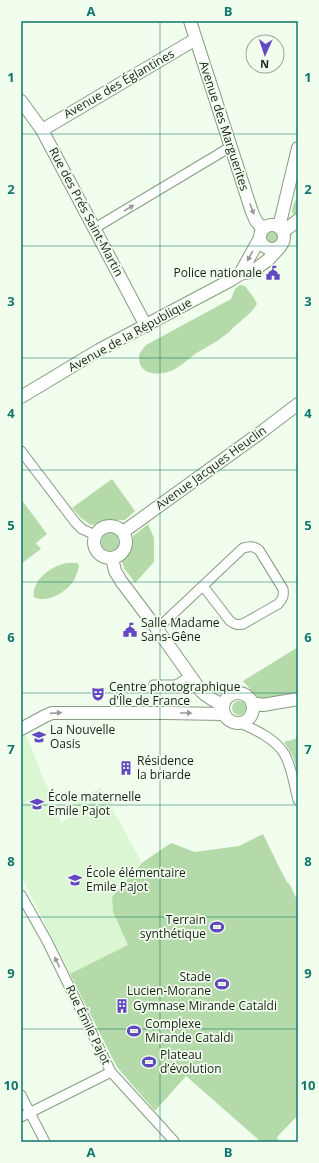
<svg xmlns="http://www.w3.org/2000/svg" width="319" height="1163" viewBox="0 0 319 1163" font-family="'Open Sans',sans-serif">
<style>
.built{fill:#dbf6d3}
.green{fill:#b4daa9}
.lines{fill:none;stroke-linecap:round;stroke-linejoin:round}
.pedestrian-casing{stroke:#879c81;stroke-width:9}
.minor-casing{stroke:#879c81;stroke-width:11}
.tertiary-casing{stroke:#879c81;stroke-width:14}
.pedestrian{stroke:#fff;stroke-width:7}
.minor{stroke:#fff;stroke-width:9}
.tertiary{stroke:#fff;stroke-width:12}
.oneway{fill:#989b97}
.grid{fill:none;stroke:#0f766e;stroke-width:1;stroke-opacity:0.55}
.labels{text-anchor:middle;stroke-width:3.5;stroke-linejoin:round;paint-order:stroke}
.street-label{font-size:12px;fill:#192117;stroke:#f1feed}
.poi-label{font-size:12px;fill:#192117;stroke:#f1feed;text-anchor:start}
.neatline{fill:none;stroke:#0f766e;stroke-width:1.5}
.grid-label{font-size:13px;text-anchor:middle;font-weight:bold;fill:#0f766e}
</style>
<rect width="100%" height="100%" fill="#f1feed"/>
<!-- built -->
<path class="built" d="M26 735 61 822 79 814 77 803 78 799 101 788 142 863 112 897 113 912 129 945 70 974 21 876V738Z"/>
<!-- green -->
<path class="green" d="M298 196V212L295 214 292 213C292 206 295 201 298 196Z
M265 237a7 7 0 1 1 14 0a7 7 0 1 1-14 0Z
M240 285 245 286 254 298 257 304C251 314 247 315 240 322 234 326 230 332 224 336 215 343 204 348 195 354 188 359 182 365 175 369 163 376 139 377 139 358 139 352 143 349 146 345L231 299 235 289Z
M112 479 135 511 125 520H105L96 524 91 525 81 518 72 508Z
M21 499 47 534 36 543 41 549 21 564Z
M148 524 154 538V562L135 583 124 568 122 562 130 552 133 536Z
M101 542a9 9 0 1 1 18 0a9 9 0 1 1-18 0Z
M67 563H77L79 565C77 581 66 593 50 598 45 599 39 600 34 597 31 580 53 565 67 563Z
M298 647V693L259 699 243 681Z
M232 708a7 7 0 1 1 14 0a7 7 0 1 1-14 0Z
M298 738V775L293 756 284 742Z
M263 834 280 869 286 880V881L290 885 298 902V1115L277 1137 279 1142H261L186 1076 155 1111 117 1067 70 974 128 945 113 912 112 897 143 862 171 843 195 852 239 846Z"/>
<g class="lines">
<defs>
<path id="pedestrian" d="M153 684H176L190 675"/>
<path id="minor" d="M95 228 217 155 225 150 232 148
M21 451 75 522 82 529 95 535
M157 629 243 548C250 546 254 546 259 550L283 589C284 596 283 599 278 604L243 624C238 625 235 625 230 621L203 586
M240 723C256 730 276 739 285 755 292 768 294 785 298 800
M21 895 47 941 111 1072 174 1141
M21 1095 45 1142
M21 1117 111 1072"/>
<path id="tertiary" d="M190 21 252 212 256 221 263 229
M21 101 42 130 146 326
M42 130 196 39
M260 237a12 12 0 1 1 24 0a12 12 0 1 1-24 0Z
M279 227 298 148
M283 232 298 220
M240 274 260 238
M21 397 99 350 231 280 240 274 250 272 257 268 268 260 280 247
M94 542a16 16 0 1 1 32 0a16 16 0 1 1-32 0Z
M123 532 260 433 298 404
M112 558 115 571 121 581 157 629 201 691C208 698 214 701 223 705
M223 708a15 15 0 1 1 30 0a15 15 0 1 1-30 0Z
M252 703 263 705 298 699
M21 729 45 716 52 713H166L224 714"/>
</defs>
<!-- pedestrian casing -->
<use href="#pedestrian" class="pedestrian-casing"/>
<!-- minor casing -->
<use href="#minor" class="minor-casing"/>
<!-- tertiary casing -->
<use href="#tertiary" class="tertiary-casing"/>
<!-- pedestrian -->
<use href="#pedestrian" class="pedestrian"/>
<!-- minor -->
<use href="#minor" class="minor"/>
<!-- tertiary -->
<use href="#tertiary" class="tertiary"/>
</g>
<!-- one-way arrows -->
<defs><path id="oneway-solid" d="M-6-.8H1V-3.2L6.5 0L1 3.2V.8H-6Z"/></defs>
<g class="oneway">
<use href="#oneway-solid" transform="translate(129 208) rotate(-31)"/>
<use href="#oneway-solid" transform="translate(252 209) rotate(70)"/>
<use href="#oneway-solid" transform="translate(250 256) rotate(119)"/>
<use href="#oneway-solid" transform="translate(56 713) rotate(-4)"/>
<use href="#oneway-solid" transform="translate(186 713)"/>
<use href="#oneway-solid" transform="translate(57 962) rotate(-116)"/>
</g>
<!-- grid -->
<path class="grid" d="M160 21V1142M21 134H298M21 246H298M21 358H298M21 470H298M21 582H298M21 693H298M21 805H298M21 917H298M21 1029H298"/>
<!-- icons -->
<defs>
<symbol id="civic-bare" viewBox="-9 -9 18 18"><path d="M-.6-6.5H3V-4.5H.6V-3L4-1V1h2V6H-6V1h2V-1L-.6-3ZM-1.2 2.5V6h2.4V2.5Z" fill="#6448c1" stroke="#f1feed" stroke-width="2.5" paint-order="stroke"/></symbol>
<symbol id="theatre-bare" viewBox="-9 -9 18 18"><path d="M-5-5.5Q0-4 5-5.5V0Q5 5 0 6Q-5 5-5 0ZM-3.3-2.5H-1v1.5H-3.3ZM1-2.5H3.3v1.5H1ZM-2.8 1Q0 5.5 2.8 1Z" fill="#6448c1" stroke="#f1feed" stroke-width="2.5" paint-order="stroke"/></symbol>
<symbol id="school-bare" viewBox="-9 -9 18 18"><path d="M0-5L7-2L0 1L-7-2ZM-4 1L0 2.5L4 1V4Q0 6-4 4Z" fill="#6448c1" stroke="#f1feed" stroke-width="2.5" paint-order="stroke"/></symbol>
<symbol id="building-bare" viewBox="-9 -9 18 18"><path d="M-4-6H4V6H1V3H-1V6H-4ZM-2.5-4.3h1.7v1.8h-1.7ZM.8-4.3h1.7v1.8H.8ZM-2.5-1h1.7V.8h-1.7ZM.8-1h1.7V.8H.8Z" fill="#6448c1" stroke="#f1feed" stroke-width="2.5" paint-order="stroke"/></symbol>
<symbol id="stadium-bare" viewBox="-9 -9 18 18"><path d="M0-5a6.5 5 0 1 0 0 10a6.5 5 0 1 0 0-10ZM-3.5-1.8h7v3.6h-7Z" fill="#6448c1" stroke="#f1feed" stroke-width="2.5" paint-order="stroke"/></symbol>
</defs>
<g fill-rule="evenodd">
<use href="#civic-bare" x="263" y="263" width="20" height="20"/>
<use href="#civic-bare" x="120" y="620" width="20" height="20"/>
<use href="#theatre-bare" x="88" y="684" width="20" height="20"/>
<use href="#school-bare" x="29" y="727" width="20" height="20"/>
<use href="#building-bare" x="116" y="758" width="20" height="20"/>
<use href="#school-bare" x="27" y="794" width="20" height="20"/>
<use href="#school-bare" x="65" y="870" width="20" height="20"/>
<use href="#stadium-bare" x="207" y="917" width="20" height="20"/>
<use href="#stadium-bare" x="212" y="974" width="20" height="20"/>
<use href="#building-bare" x="112" y="996" width="20" height="20"/>
<use href="#stadium-bare" x="124" y="1021" width="20" height="20"/>
<use href="#stadium-bare" x="139" y="1052" width="20" height="20"/>
</g>
<g class="labels">
<!-- street labels -->
<g class="street-label">
<text transform="translate(119 84) rotate(-30)" y="4">Avenue des Églantines</text>
<text transform="translate(224 126) rotate(72)" y="4">Avenue des Marguerites</text>
<text transform="translate(86 212) rotate(62)" y="4">Rue des Prés Saint-Martin</text>
<text transform="translate(130 335) rotate(-29)" y="4">Avenue de la République</text>
<text transform="translate(211 468) rotate(-36)" y="4">Avenue Jacques Heuclin</text>
<text transform="translate(88 1025) rotate(64)" y="4">Rue Émile Pajot</text>
</g>
<!-- poi labels -->
<g class="poi-label">
<text x="262" y="277" text-anchor="end">Police nationale</text>
<text x="141" y="627">Salle Madame<tspan x="141" dy="14">Sans-Gêne</tspan></text>
<text x="109" y="691">Centre photographique<tspan x="109" dy="14">d'Île de France</tspan></text>
<text x="50" y="734">La Nouvelle<tspan x="50" dy="14">Oasis</tspan></text>
<text x="137" y="765">Résidence<tspan x="137" dy="14">la briarde</tspan></text>
<text x="48" y="801">École maternelle<tspan x="48" dy="14">Emile Pajot</tspan></text>
<text x="86" y="877">École élémentaire<tspan x="86" dy="14">Emile Pajot</tspan></text>
<text x="206" y="924" text-anchor="end">Terrain<tspan x="206" dy="14">synthétique</tspan></text>
<text x="211" y="981" text-anchor="end">Stade<tspan x="211" dy="14">Lucien-Morane</tspan></text>
<text x="133" y="1010">Gymnase Mirande Cataldi</text>
<text x="145" y="1028">Complexe<tspan x="145" dy="14">Mirande Cataldi</tspan></text>
<text x="160" y="1059">Plateau<tspan x="160" dy="14">d’évolution</tspan></text>
</g>
</g>
<!-- border -->
<rect width="319" height="1163" fill="none" stroke="#f1feed" stroke-width="44"/>
<!-- north arrow -->
<g transform="translate(265 54) rotate(183)"><circle r="19" fill="#f1feed" stroke="#9ba697"/>
<path d="M0-3L7 15L0 10L-7 15Z" fill="#6448c1"/>
<text y="-6" font-size="11" font-weight="bold" text-anchor="middle" fill="#192117">N</text>
</g>
<rect x="22" y="22" width="275" height="1119" class="neatline"/>
<g class="grid-label">
<text x="91" y="16">A</text>
<text x="228" y="16">B</text>
<text x="11" y="82">1</text>
<text x="308" y="82">1</text>
<text x="11" y="194">2</text>
<text x="308" y="194">2</text>
<text x="11" y="306">3</text>
<text x="308" y="306">3</text>
<text x="11" y="418">4</text>
<text x="308" y="418">4</text>
<text x="11" y="530">5</text>
<text x="308" y="530">5</text>
<text x="11" y="642">6</text>
<text x="308" y="642">6</text>
<text x="11" y="754">7</text>
<text x="308" y="754">7</text>
<text x="11" y="866">8</text>
<text x="308" y="866">8</text>
<text x="11" y="978">9</text>
<text x="308" y="978">9</text>
<text x="11" y="1090">10</text>
<text x="308" y="1090">10</text>
<text x="91" y="1157">A</text>
<text x="228" y="1157">B</text>
</g>
</svg>
